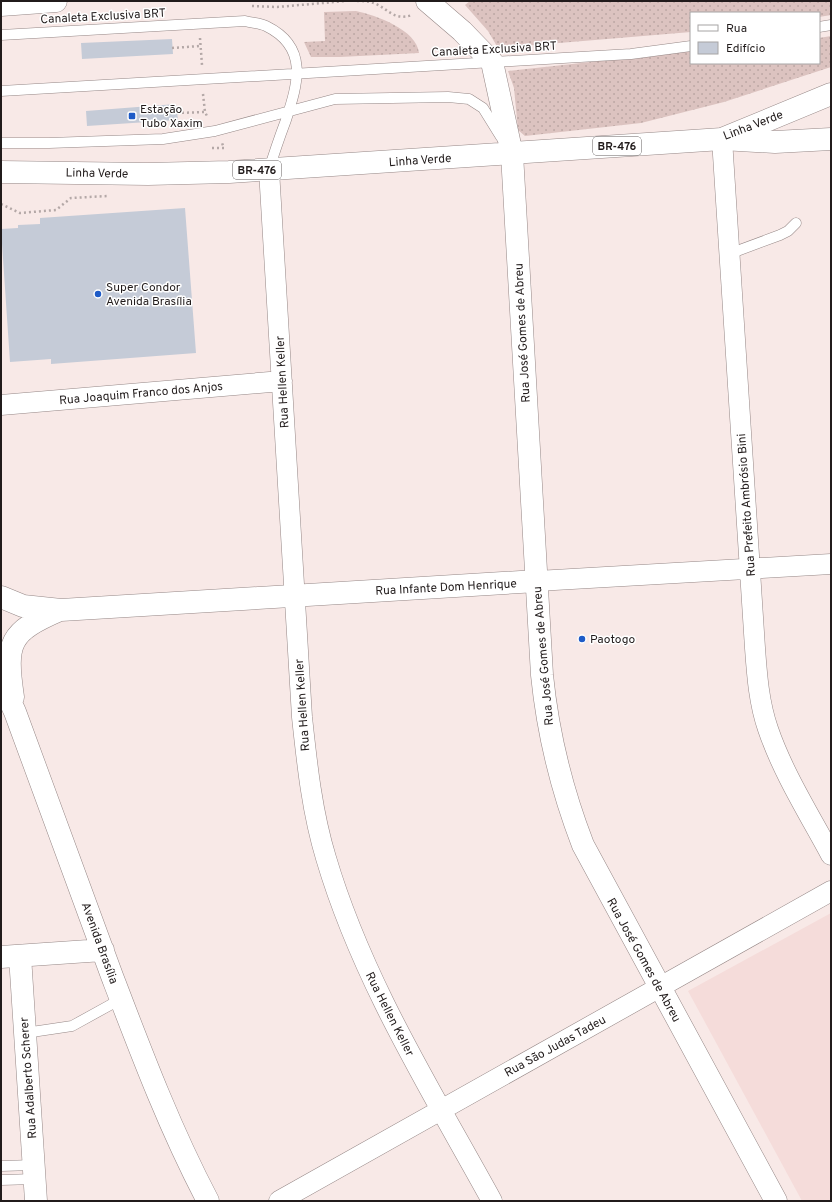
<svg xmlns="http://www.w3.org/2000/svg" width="832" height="1202" viewBox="0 0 832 1202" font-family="Overpass,sans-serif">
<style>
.built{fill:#f5dcda}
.grass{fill:url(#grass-dots)}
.building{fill:#c5cbd7}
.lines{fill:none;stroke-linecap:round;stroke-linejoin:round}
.lane-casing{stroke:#958786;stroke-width:11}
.street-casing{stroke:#958786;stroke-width:21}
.secondary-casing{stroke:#958786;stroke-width:23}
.highway-casing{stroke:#958786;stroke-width:23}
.path{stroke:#b4a8a7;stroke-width:2.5;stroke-dasharray:2 3;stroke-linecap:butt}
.lane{stroke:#fff;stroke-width:10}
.street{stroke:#fff;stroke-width:20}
.secondary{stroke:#fff;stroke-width:22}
.highway{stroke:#fff;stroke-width:22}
.poi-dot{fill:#1e5bc7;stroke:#fff;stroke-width:1.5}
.labels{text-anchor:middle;stroke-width:3;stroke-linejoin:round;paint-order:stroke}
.shield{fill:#fff;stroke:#645f5f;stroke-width:1}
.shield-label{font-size:11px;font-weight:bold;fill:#211b1b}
.street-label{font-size:12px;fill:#211b1b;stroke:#fff}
.poi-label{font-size:12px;fill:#211b1b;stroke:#fff;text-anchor:start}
</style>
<defs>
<pattern id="grass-dots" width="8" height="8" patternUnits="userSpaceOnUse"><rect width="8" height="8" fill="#dcc3c0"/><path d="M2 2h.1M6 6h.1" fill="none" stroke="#bca7a4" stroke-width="1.8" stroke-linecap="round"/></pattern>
</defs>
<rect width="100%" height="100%" fill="#f8e9e7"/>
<!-- built -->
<path class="built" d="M831 913V1201H802L688 991Z"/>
<!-- grass -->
<path class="grass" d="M470 1H831V15L819 17V13H691V32L498 48 488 31 465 5Z
M356 11C376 15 417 30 419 53L340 57H311L304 42 325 41 324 12Z
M831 36V67L724 102 641 123 525 136 518 130 514 88 508 71 691 51V63H819V38Z"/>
<!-- building -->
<path class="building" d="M172 39 173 54 82 59 81 43Z
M176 104 178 120 87 126 86 111Z
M185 208 196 353 51 364V359L10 362 1 229 18 228V225L40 224V218Z"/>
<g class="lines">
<defs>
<path id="lane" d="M819 27 831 25
M1 35 245 21C252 23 260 23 266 26 309 47 298 83 286 120 280 136 274 153 269 170
M1 91 631 54 691 46
M1 143H49L163 139 215 131 335 99 448 97 469 99 483 108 501 137
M729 254 780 235 788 231 796 223
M25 1033 72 1026 121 999
M1 1166 34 1165
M1 1180 35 1179"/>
<path id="street" d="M722 139 755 648C757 676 759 703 768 729 783 773 809 814 831 855
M269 170 302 717C307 764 312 812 326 858 362 980 431 1090 492 1201
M1 405 282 381
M537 581 831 564
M279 1201 831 891"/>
<path id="secondary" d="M722 139 775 142 831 139
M512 154 542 675C548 735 561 788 583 845L776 1201
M1 597 23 606 61 610 537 581
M1 681 15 712C47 800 79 888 112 976 141 1052 170 1129 208 1201
M13 697C5 642 9 632 60 610
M20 956 36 1201
M1 957 103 950"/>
<path id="highway" d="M427 1 462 31 492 62 512 154
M1 5 56 1
M1 172 148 174 229 172 722 139 831 94"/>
</defs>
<!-- lane casing -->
<use href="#lane" class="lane-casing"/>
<!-- street casing -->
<use href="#street" class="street-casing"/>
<!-- secondary casing -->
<use href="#secondary" class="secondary-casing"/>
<!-- highway casing -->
<use href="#highway" class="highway-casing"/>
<!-- path -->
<path class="path" d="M357 1C361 1 366 1 370 2 386 5 392 22 412 15
M252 6 277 7 346 1
M200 38 202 65
M172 48 200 46
M203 94 205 112 208 118
M177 113 205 112
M212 148H224L222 143
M1 204 20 213 56 210 71 198 107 196"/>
<!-- lane -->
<use href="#lane" class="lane"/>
<!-- street -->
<use href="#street" class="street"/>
<!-- secondary -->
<use href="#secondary" class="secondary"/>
<!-- highway -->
<use href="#highway" class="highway"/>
</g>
<!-- markers -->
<g class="poi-dot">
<rect x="128" y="112" width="8" height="8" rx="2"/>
<circle cx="98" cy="294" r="4"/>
<circle cx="582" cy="639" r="4"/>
</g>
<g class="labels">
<!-- shield labels -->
<g class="shield">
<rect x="593" y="137" width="48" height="18" rx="3"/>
<rect x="233" y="161" width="48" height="18" rx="3"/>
</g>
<g class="shield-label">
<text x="617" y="150">BR-476</text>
<text x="257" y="174">BR-476</text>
</g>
<!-- street labels -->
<g class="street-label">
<text transform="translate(103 16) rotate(-3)" y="4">Canaleta Exclusiva BRT</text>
<text transform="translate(494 49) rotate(-3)" y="4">Canaleta Exclusiva BRT</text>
<text transform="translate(753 125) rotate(-21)" y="4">Linha Verde</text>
<text transform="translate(420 160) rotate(-4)" y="4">Linha Verde</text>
<text transform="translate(97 173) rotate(1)" y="4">Linha Verde</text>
<text transform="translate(522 333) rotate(-93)" y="4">Rua José Gomes de Abreu</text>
<text transform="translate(282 382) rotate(-93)" y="4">Rua Hellen Keller</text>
<text transform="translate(141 393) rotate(-5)" y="4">Rua Joaquim Franco dos Anjos</text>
<text transform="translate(746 505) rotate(-94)" y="4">Rua Prefeito Ambrósio Bini</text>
<text transform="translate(446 587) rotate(-3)" y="4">Rua Infante Dom Henrique</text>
<text transform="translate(543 656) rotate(-95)" y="4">Rua José Gomes de Abreu</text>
<text transform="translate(302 705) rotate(-94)" y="4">Rua Hellen Keller</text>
<text transform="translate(100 943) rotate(70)" y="4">Avenida Brasília</text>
<text transform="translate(644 960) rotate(61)" y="4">Rua José Gomes de Abreu</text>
<text transform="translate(390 1014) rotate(63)" y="4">Rua Hellen Keller</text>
<text transform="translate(555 1046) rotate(-29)" y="4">Rua São Judas Tadeu</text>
<text transform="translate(28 1078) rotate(-94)" y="4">Rua Adalberto Scherer</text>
</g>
<!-- poi labels -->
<g class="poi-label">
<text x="140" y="113">Estação<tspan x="140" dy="14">Tubo Xaxim</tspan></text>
<text x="106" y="291">Super Condor<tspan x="106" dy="14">Avenida Brasília</tspan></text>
<text x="590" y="643">Paotogo</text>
</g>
</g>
<!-- border -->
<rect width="832" height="1202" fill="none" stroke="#211b1b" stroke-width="4"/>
<!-- legend -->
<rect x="690" y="12" width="130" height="52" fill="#ffffff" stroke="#a6a4a4"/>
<rect x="698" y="25" width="20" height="6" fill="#ffffff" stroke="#a6a4a4"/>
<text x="726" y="32" font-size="12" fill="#211b1b">Rua</text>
<rect x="698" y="42" width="20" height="12" fill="#c5cbd7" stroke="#a6a4a4"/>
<text x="726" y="52" font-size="12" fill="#211b1b">Edifício</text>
</svg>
